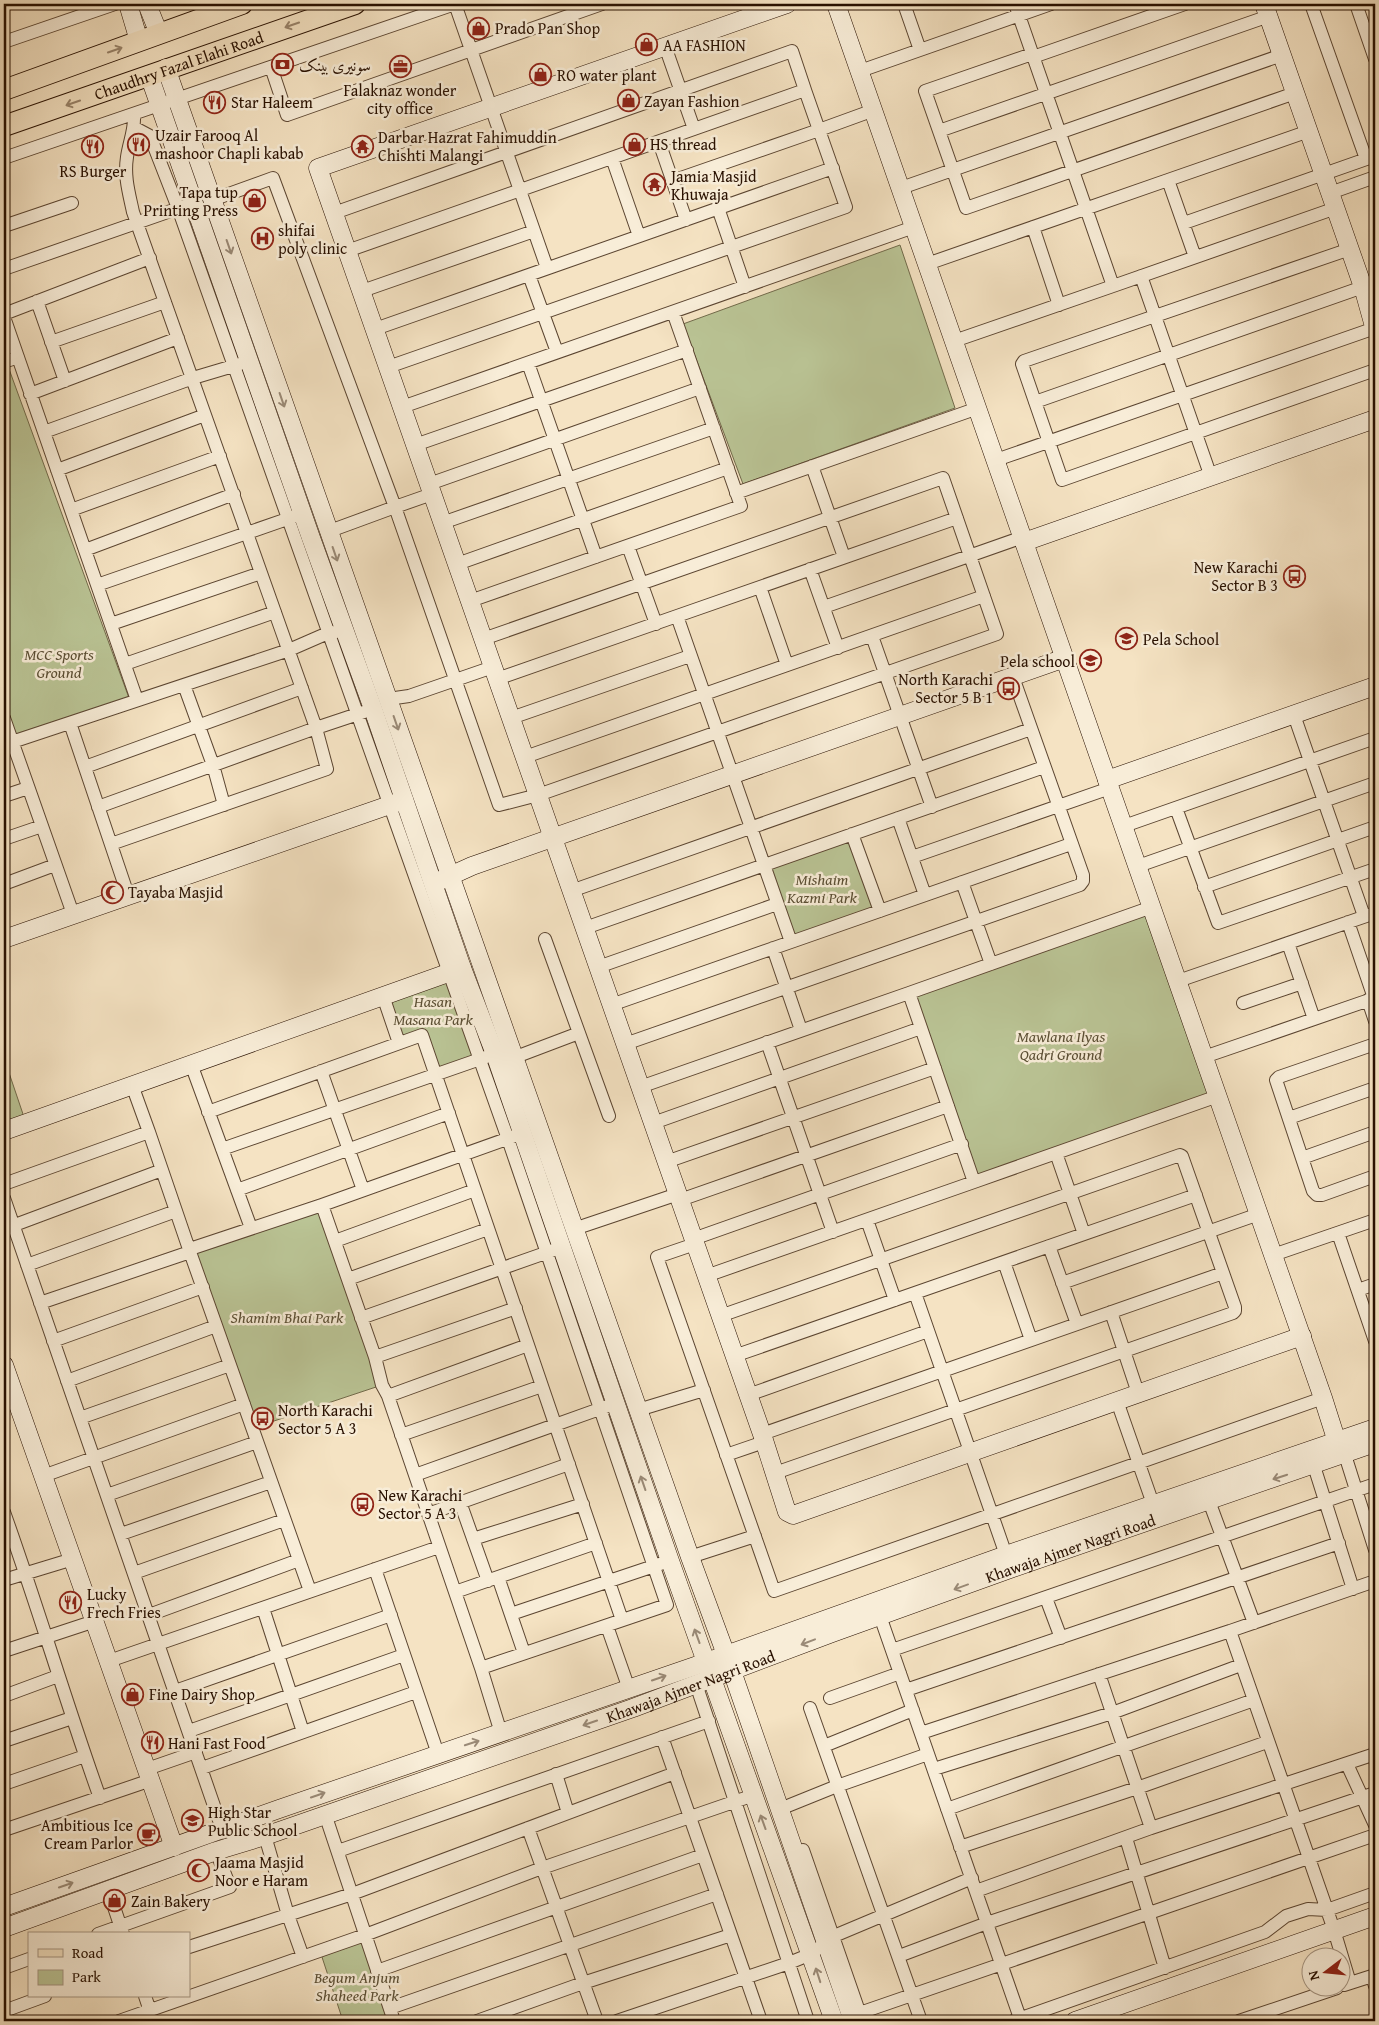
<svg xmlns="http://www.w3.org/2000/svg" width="1379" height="2025" viewBox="0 0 1379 2025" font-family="'Gentium Book Plus',Amiri,serif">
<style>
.green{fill:#bac495;stroke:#716a4a}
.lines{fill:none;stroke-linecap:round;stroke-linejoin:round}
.street-casing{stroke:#5b4531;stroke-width:14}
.secondary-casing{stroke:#281000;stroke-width:19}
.primary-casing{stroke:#281000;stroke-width:22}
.street{stroke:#f8edd8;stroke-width:12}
.secondary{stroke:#f8edd8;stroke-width:18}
.primary{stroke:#f5e3c3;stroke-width:20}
.oneway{stroke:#99846b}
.oneway2{stroke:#9a8a77}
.labels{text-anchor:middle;stroke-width:5;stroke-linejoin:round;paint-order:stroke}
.poi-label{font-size:16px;fill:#281000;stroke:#f8edd8;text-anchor:start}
.street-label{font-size:16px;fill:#281000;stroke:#f8edd8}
.park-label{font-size:16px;font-style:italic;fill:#5b4f34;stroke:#f8edd8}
</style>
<rect width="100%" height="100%" fill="#f5e3c3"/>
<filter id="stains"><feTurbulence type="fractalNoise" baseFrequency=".004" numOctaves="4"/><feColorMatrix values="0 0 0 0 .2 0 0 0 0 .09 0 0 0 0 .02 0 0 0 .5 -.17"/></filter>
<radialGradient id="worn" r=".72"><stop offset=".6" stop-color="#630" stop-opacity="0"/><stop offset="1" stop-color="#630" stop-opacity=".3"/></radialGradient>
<!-- green -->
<path class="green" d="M900 245 955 408 743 484 683 324Z
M9 369 129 698 15 738 4 706V371Z
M852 834 880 911 791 942 764 866Z
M1153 910 1217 1094 974 1178 911 994Z
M448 977 476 1057 437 1072 422 1033 400 1040 386 999Z
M4 1058 26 1123 4 1131Z
M322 1205 382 1385 253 1428 193 1248Z
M365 1935 394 2021H343L320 1951Z"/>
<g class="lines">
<defs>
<path id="street" d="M455 4 547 268
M904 4 920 50
M1015 4 1113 286 1336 208
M1311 4 1366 159
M1356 4 1375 59
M4 42 115 4
M665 46 694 129
M1032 54 925 91 966 208 1295 93
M1033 57 1185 4
M271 67 287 115 602 4
M860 71 1051 4
M135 128 150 136 178 208 508 1139 667 1605 481 1668
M939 131 1269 16
M659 142 686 220
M4 158 455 4
M612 158 639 236
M901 188 1282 55
M1330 193 1375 177
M212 200 273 178 395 507 327 532
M718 208 745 287
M334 213 792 51 805 90
M1184 223 1375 156
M4 226 72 203
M1033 227 1059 305
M1350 249 1024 361 1022 364 1062 480 1375 370
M347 251 805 90 819 130 672 181
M1195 257 1168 180 1309 131
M927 264 1168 180
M4 269 185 206
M529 275 557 352
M1141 276 1211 477
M362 291 534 231
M37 301 65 381
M4 314 150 258
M4 317 137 700
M375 329 833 168
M954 341 1113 286
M51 342 165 302
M4 362 18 357
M528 363 596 557
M388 367 846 207 819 130 874 110
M30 394 178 338
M1035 402 1363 287
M402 407 914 227
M44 432 193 378 240 364
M415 445 687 350
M996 460 1375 328
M812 466 844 557
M57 470 205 415
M429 484 700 388
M736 493 978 408
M432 494 395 507 499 805 538 795 997 634 943 478 483 639
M71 510 220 456
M957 518 677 616 791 942 1071 844
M442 523 714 428
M628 546 656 624
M85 550 234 494
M457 564 728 468
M810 569 838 648
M97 585 293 517
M760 587 787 665
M470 601 741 506 673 312
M824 607 1023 537
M111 624 261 573
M872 636 932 807
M125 664 275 612
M497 679 677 616
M184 685 213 765 224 805
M388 699 409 696 493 667
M1294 715 1364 916
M4 718 73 914
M511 718 690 656
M70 723 128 895
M12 742 289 650 328 633 336 632
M525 757 984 596
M85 767 302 688
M4 796 28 788
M98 807 316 728 133 212C129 193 124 177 127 157 129 142 135 130 134 115
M1176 808 1218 923 1375 869
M898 818 925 895
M1124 826 1375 738
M852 834 880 911
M4 839 42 826
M111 844 327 769 316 728 364 712
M912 857 1110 788
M1138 866 1375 783
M962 882 991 964
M4 884 55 865
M1204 887 1375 827
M571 891 1031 729
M1152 907 909 993 974 1182 1218 1096
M1348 922 1374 998
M585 928 1044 767
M545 939 609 1116
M1288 943 1314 1019
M773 948 801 1030
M598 967 777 904
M1178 981 1375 913
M383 996 399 1043
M1368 1000 1375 1021
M1243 1003 1302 983
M611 1005 791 942
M767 1042 833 1232
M625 1044 1080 885 1083 881V875L1013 677
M1375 1044 1279 1077 1276 1080 1313 1191 1317 1195H1322L1375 1176
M1204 1057 1375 998
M513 1058 579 1033
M191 1064 251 1228
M321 1071 363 1190
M640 1087 909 993
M208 1112 422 1035 622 1620
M1289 1118 1375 1088
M653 1123 921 1028
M149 1132 190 1252
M222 1149 486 1057
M1056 1153 1084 1234
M1302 1158 1375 1132
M666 1162 935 1068
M4 1184 149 1132 132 1085
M237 1190 449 1113
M4 1198 222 1829
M680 1200 948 1106
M322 1205 375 1357 382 1385 388 1396 481 1668 501 1733
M867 1220 895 1300
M4 1229 162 1170
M574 1229 678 1194
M1338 1233 1375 1341
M693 1239 962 1144
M335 1241 475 1190
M695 1244 657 1257 774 1591 1323 1398
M1049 1246 1077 1324
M190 1252 310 1591
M1273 1255 1375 1220
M1004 1262 1031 1340
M27 1265 176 1211
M706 1276 974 1182
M348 1279 488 1229
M1062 1283 1259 1214
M1358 1290 1375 1284
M915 1293 1006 1555
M40 1303 190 1252 193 1248 322 1205 515 1136
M1111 1312 1138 1393
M720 1316 1180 1155 1182 1156 1235 1307V1311L1233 1313 775 1473
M361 1318 554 1250
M53 1341 203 1287
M734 1356 1196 1195
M375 1357 516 1308
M67 1381 216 1326
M748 1395 928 1331
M388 1396 528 1345
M1117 1401 1153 1504
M638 1410 704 1390
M80 1418 230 1365
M762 1434 1223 1273
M401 1435 542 1386
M726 1455 764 1442
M1345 1455 1375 1550
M1314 1466 1353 1589
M415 1475 608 1406
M43 1476 244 1404
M107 1495 257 1442
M1209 1501 1254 1623
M460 1502 488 1581
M4 1512C38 1607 66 1703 100 1798
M428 1514 569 1464
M121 1534 271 1482
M473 1539 583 1504
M690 1557 755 1536
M375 1569 438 1754
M134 1573 284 1520
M498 1577 524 1653
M4 1580 73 1559
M455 1592 596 1543
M1046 1598 1061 1638
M263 1608 303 1732
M511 1614 663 1563
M149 1615 299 1560
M880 1616 1021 2021
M607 1626 629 1689
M892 1650 1375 1484
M4 1651 95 1621
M109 1661 439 1547
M1099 1674 1151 1828
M696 1684 808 2021
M906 1690 1339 1543
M175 1691 391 1615
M4 1696 58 1676
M830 1698 900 1673
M810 1708 921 2021
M189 1731 404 1655
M921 1733 1230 1631
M662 1737 761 2021
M4 1741 72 1718
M824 1746 913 1710
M1347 1764 1375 1825
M202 1768 416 1692
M147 1769 196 1752
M934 1769 1112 1713 1241 1665
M556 1774 568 1813
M4 1784 85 1756
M780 1809 837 1786 928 1754
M947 1809 1254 1700
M325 1814 394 2021
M528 1828 597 2021
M4 1830 151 1780
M265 1836 288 1915 303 1957
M1126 1838 1165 1968
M960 1847 1137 1788 1267 1742
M803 1850 862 2020
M338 1851 709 1721
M108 1889 123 1934
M976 1891 1151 1828 1375 1754
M98 1934 230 1887 216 1851
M189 1947 352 1894 675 1773
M899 1956 987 1923 1375 1793
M4 1968 29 1959
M377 1971 703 1855
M1350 1983 1334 1930 1230 1631 1375 1581
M1344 1985 1372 1976 1375 1986
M145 1996 150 2011
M390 2008 717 1894
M4 2011 45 1996
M851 2016 1375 1835
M119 2021 365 1935 542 1868 754 1795
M477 2021 583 1983 731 1935
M617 2021 789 1963 811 1954 834 1936 972 1878
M1013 2021 1265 1932 1286 1916 1308 1909 1327 1910 1375 1893
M1239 2021 1337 1988"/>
<g id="secondary">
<path d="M128 4 139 41"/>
<path d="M147 4 159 34"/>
<path d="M787 4 318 168 762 1434 787 1512 793 1515 1302 1336"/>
<path d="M836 4 1323 1398 1337 1442"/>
<path d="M1264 4 1363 287 1375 330"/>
<path d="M166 68C338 566 517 1060 690 1557L732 1671 853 2021"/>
<path d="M149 75 311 538 372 706 462 968 495 1054 670 1561 834 2021"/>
<path d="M1024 542 1375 419"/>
<path d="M1107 780 1375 686"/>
<path d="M439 881 472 866 1065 658"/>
<path d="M4 939 404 800"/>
<path d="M4 1131 462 968"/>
<path d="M4 1365 174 1847"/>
<path d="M4 1907 279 1809 695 1666 1006 1555 1375 1428"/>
<path id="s1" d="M4 1928 216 1851 265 1836 633 1708 832 1633 1010 1569 1375 1443"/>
<path d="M1075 2021 1375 1916"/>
</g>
<g id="primary">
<path d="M4 90 242 4"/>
<path id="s2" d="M4 126 355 4"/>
</g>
</defs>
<!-- street casing -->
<use href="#street" class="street-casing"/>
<!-- secondary casing -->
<use href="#secondary" class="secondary-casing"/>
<!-- primary casing -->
<use href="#primary" class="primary-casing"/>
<!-- street -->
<use href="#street" class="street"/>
<!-- secondary -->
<use href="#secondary" class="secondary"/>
<!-- primary -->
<use href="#primary" class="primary"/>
</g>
<!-- one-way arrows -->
<defs><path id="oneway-shaft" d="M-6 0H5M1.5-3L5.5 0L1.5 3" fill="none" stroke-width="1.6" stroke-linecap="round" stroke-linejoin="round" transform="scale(1.25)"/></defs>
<g class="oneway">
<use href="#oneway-shaft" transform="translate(292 25) rotate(161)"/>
<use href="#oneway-shaft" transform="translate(115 50) rotate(-19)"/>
<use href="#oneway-shaft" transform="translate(73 103) rotate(161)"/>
</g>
<g class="oneway2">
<use href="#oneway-shaft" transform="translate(229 247) rotate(71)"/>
<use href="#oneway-shaft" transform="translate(282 400) rotate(71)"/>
<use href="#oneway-shaft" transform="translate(335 554) rotate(71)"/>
<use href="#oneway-shaft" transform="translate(396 723) rotate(71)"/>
<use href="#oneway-shaft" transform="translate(1280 1477) rotate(162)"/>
<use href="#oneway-shaft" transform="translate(643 1483) rotate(-109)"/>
<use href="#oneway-shaft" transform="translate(961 1587) rotate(160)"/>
<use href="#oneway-shaft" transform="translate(697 1636) rotate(-110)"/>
<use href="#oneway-shaft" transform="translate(808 1642) rotate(159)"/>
<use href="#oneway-shaft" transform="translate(659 1678) rotate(-19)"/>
<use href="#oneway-shaft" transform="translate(590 1723) rotate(161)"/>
<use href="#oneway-shaft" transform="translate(472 1743) rotate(-18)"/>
<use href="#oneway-shaft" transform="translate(318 1795) rotate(-19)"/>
<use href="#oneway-shaft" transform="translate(763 1822) rotate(-110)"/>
<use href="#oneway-shaft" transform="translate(66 1885) rotate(-19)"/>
<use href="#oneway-shaft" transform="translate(818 1975) rotate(-108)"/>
</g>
<!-- icons -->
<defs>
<symbol id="shop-ring" viewBox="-11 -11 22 22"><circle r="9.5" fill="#f8edd8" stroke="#8f2418" stroke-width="1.5"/><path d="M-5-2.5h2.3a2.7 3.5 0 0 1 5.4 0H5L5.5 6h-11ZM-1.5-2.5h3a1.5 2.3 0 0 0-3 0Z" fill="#8f2418"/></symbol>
<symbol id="bank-ring" viewBox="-11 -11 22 22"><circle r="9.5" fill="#f8edd8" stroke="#8f2418" stroke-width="1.5"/><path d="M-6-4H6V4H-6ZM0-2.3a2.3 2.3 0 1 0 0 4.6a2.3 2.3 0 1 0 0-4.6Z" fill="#8f2418"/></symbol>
<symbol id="office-ring" viewBox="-11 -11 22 22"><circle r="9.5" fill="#f8edd8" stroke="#8f2418" stroke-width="1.5"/><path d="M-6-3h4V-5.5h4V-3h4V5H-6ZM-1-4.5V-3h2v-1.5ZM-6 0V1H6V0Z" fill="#8f2418"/></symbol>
<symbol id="restaurant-ring" viewBox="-11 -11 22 22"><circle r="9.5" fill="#f8edd8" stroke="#8f2418" stroke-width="1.5"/><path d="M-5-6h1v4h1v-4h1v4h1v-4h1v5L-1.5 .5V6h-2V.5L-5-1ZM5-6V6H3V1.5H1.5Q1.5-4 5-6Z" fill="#8f2418"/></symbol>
<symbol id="temple-ring" viewBox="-11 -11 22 22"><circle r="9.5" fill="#f8edd8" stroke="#8f2418" stroke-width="1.5"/><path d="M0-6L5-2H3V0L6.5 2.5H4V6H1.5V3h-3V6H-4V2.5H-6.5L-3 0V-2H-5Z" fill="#8f2418"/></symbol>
<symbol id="hospital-ring" viewBox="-11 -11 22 22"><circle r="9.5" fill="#f8edd8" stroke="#8f2418" stroke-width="1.5"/><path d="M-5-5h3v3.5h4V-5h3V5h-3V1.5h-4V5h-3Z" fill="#8f2418"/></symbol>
<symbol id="bus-ring" viewBox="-11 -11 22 22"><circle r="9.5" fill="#f8edd8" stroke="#8f2418" stroke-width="1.5"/><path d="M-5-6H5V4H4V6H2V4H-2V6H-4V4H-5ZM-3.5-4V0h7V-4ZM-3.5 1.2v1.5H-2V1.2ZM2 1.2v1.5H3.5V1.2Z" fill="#8f2418"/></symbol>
<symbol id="school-ring" viewBox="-11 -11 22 22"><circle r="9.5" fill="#f8edd8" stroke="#8f2418" stroke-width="1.5"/><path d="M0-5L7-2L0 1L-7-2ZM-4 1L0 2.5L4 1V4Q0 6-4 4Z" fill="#8f2418"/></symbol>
<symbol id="mosque-ring" viewBox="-11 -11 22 22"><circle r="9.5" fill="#f8edd8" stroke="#8f2418" stroke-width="1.5"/><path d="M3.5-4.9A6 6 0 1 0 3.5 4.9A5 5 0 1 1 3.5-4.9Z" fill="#8f2418"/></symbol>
<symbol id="cafe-ring" viewBox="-11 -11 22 22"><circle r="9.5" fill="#f8edd8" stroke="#8f2418" stroke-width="1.5"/><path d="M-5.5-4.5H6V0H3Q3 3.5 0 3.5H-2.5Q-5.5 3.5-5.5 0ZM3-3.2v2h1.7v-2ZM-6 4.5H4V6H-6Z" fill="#8f2418"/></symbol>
</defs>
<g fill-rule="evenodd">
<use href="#shop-ring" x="466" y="16" width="25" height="25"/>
<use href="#shop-ring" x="634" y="32" width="25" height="25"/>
<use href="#bank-ring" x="270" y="52" width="25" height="25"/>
<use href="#office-ring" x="388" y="54" width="25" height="25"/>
<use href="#shop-ring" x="528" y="62" width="25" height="25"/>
<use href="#shop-ring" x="616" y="88" width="25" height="25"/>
<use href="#restaurant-ring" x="202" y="90" width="25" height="25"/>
<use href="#restaurant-ring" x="126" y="132" width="25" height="25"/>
<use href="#shop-ring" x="622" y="132" width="25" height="25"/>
<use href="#temple-ring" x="350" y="134" width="25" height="25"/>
<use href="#restaurant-ring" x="80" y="134" width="25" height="25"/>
<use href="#temple-ring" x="642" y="172" width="25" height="25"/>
<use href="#shop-ring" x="242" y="188" width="25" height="25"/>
<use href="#hospital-ring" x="250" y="226" width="25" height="25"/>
<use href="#bus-ring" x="1282" y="564" width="25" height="25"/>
<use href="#school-ring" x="1114" y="626" width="25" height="25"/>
<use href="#school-ring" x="1078" y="648" width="25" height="25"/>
<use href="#bus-ring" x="996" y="676" width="25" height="25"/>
<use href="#mosque-ring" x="100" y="880" width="25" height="25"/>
<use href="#bus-ring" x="250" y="1406" width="25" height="25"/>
<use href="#bus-ring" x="350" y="1492" width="25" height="25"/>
<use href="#restaurant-ring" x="58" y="1590" width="25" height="25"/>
<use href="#shop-ring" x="120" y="1682" width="25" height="25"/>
<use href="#restaurant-ring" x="140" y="1730" width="25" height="25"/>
<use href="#school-ring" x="180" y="1808" width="25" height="25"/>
<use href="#cafe-ring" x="136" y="1822" width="25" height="25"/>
<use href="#mosque-ring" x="186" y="1858" width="25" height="25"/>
<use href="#shop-ring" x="102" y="1888" width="25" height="25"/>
</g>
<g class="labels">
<!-- poi labels -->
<g class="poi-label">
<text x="495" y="34">Prado Pan Shop</text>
<text x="663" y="51">AA FASHION</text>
<text x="299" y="71">سونیری بینک</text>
<text x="557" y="81">RO water plant</text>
<text x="400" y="96" text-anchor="middle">Falaknaz wonder<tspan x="400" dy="18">city office</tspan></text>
<text x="644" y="107">Zayan Fashion</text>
<text x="231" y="108">Star Haleem</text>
<text x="155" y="141">Uzair Farooq Al<tspan x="155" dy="18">mashoor Chapli kabab</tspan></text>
<text x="378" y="143">Darbar Hazrat Fahimuddin<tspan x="378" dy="18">Chishti Malangi</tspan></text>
<text x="650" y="150">HS thread</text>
<text x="93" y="177" text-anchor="middle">RS Burger</text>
<text x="671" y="182">Jamia Masjid<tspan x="671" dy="18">Khuwaja</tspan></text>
<text x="238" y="198" text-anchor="end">Tapa tup<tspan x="238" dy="18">Printing Press</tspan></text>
<text x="278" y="236">shifai<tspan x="278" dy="18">poly clinic</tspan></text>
<text x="1278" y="573" text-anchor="end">New Karachi<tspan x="1278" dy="18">Sector B 3</tspan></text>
<text x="1143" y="645">Pela School</text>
<text x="1075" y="667" text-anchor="end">Pela school</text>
<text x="993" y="685" text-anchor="end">North Karachi<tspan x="993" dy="18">Sector 5 B 1</tspan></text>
<text x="128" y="898">Tayaba Masjid</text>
<text x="278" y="1416">North Karachi<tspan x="278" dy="18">Sector 5 A 3</tspan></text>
<text x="378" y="1501">New Karachi<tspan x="378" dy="18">Sector 5 A 3</tspan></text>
<text x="87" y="1600">Lucky<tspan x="87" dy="18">Frech Fries</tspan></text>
<text x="149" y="1700">Fine Dairy Shop</text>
<text x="168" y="1749">Hani Fast Food</text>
<text x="208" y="1818">High Star<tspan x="208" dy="18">Public School</tspan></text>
<text x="133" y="1831" text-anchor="end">Ambitious Ice<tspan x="133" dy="18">Cream Parlor</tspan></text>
<text x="215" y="1868">Jaama Masjid<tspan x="215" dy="18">Noor e Haram</tspan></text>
<text x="131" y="1907">Zain Bakery</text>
</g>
<!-- street labels -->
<g class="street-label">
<text dy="6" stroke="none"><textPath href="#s2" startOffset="185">Chaudhry Fazal Elahi Road</textPath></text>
<text dy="6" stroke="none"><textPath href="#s1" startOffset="1132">Khawaja Ajmer Nagri Road</textPath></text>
<text dy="6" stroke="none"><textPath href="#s1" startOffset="728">Khawaja Ajmer Nagri Road</textPath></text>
</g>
<!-- park labels -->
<g class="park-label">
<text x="59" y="660">MCC Sports<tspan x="59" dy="18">Ground</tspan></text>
<text x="822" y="885">Mishaim<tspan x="822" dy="18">Kazmi Park</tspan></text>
<text x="433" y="1007">Hasan<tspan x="433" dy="18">Masana Park</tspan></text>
<text x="1061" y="1042">Mawlana Ilyas<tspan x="1061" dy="18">Qadri Ground</tspan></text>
<text x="287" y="1323">Shamim Bhai Park</text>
<text x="357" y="1983">Begum Anjum<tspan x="357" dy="18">Shaheed Park</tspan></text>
</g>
</g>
<!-- margin -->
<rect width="1379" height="2025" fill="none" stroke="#f5e3c3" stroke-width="20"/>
<rect x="5" y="5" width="1369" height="2015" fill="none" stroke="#281000" stroke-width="2.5"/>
<rect x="10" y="10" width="1359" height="2005" fill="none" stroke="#281000"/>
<!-- legend -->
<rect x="28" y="1932" width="162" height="65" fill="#f8edd8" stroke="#a59582"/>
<rect x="38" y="1949" width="25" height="8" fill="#f5e3c3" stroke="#a59582"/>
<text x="72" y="1958" font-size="15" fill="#281000">Road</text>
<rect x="38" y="1970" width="25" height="15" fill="#bac495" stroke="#a59582"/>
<text x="72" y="1982" font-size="15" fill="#281000">Park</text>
<!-- north arrow -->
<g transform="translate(1326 1972) rotate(254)"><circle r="24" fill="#f8edd8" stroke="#a59582"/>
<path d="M0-4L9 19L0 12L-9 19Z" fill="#8f2418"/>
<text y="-8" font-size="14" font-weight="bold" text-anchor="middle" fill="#281000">N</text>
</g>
<rect width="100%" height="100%" filter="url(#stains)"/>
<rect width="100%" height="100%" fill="url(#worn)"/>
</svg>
